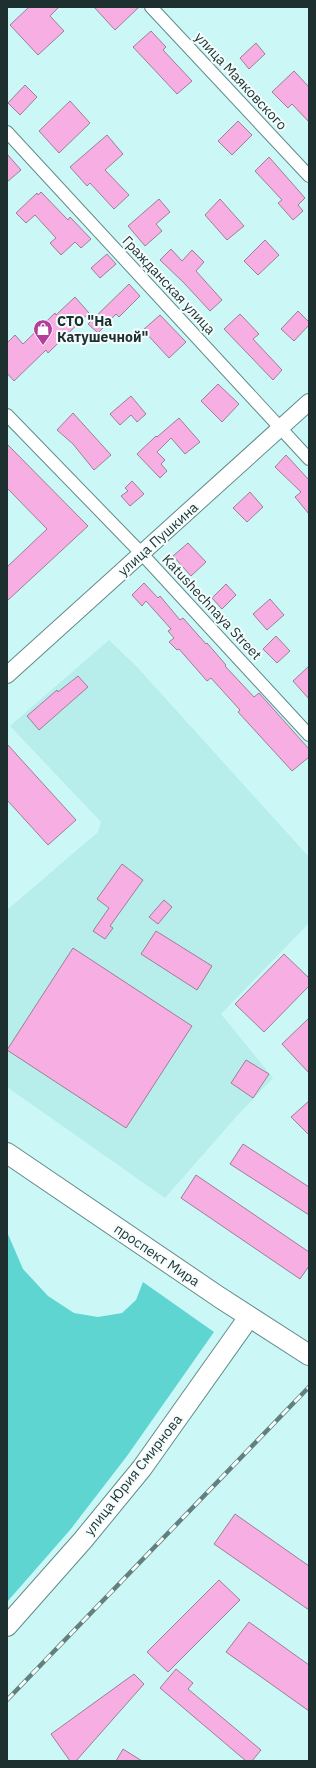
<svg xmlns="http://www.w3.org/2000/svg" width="316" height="1768" viewBox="0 0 316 1768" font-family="'IBM Plex Sans',sans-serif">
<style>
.built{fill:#b7edeb}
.forest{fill:#5fd5d2}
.building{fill:#f7afe3;stroke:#9c7f93}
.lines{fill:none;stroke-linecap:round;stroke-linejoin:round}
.minor-casing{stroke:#618b89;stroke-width:14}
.tertiary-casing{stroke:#618b89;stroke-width:18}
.primary-casing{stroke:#618b89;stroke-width:22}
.minor{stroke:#fff;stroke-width:12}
.tertiary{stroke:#fff;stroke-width:16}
.primary{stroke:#fff;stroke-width:20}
.rail-casing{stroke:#63807e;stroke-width:4.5}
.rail{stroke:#f4fdfd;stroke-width:3;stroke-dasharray:9;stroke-linecap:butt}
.labels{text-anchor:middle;stroke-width:4;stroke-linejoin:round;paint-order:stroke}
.street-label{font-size:14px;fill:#1d2f2e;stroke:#f4fdfd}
.poi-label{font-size:14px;font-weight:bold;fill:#1d2f2e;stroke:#f4fdfd;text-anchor:start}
</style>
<rect width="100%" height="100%" fill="#cbf8f6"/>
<!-- built -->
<path class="built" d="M109 640 137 667 309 857V923L221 1014 273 1078 236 1117 165 1198 7 1087V910L98 832 101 822 10 726Z"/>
<!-- forest -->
<path class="forest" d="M7 1232 23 1269 48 1296 74 1313 98 1317 122 1313 136 1300 143 1282 214 1332 127 1456 70 1530 7 1602Z"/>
<!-- building -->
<path class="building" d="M29 7H59L50 16 64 31 38 55 10 25Z
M94 7H139L115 30Z
M151 31 166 47 163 50 192 81 177 94 133 47Z
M256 43 265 54 249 69 240 58Z
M294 71 309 87V122L292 104 288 108 272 92Z
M25 85 37 97 20 115 8 103Z
M70 101 90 123 59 153 39 131Z
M238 121 252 135 232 155 218 141Z
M107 135 123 154 105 170 129 195 114 209 90 183 87 186 70 167Z
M7 154 21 170 7 182Z
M269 157 305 198 298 205 303 211 293 220 278 203 282 200 255 171Z
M41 192 68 220 70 217 91 239 81 248 75 242 61 255 50 243 56 238 35 215 26 223 16 213 37 193 38 195Z
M159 199 170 212 156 224 162 231 145 246 128 226Z
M220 199 244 226 227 240 205 215Z
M265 240 279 255 258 275 244 261Z
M171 249 182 261 192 250 204 262 196 271 222 300 210 311 184 283 160 260Z
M107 254 116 264 100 278 91 268Z
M129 284 140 296 119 317 116 314 98 333 88 324Z
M75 297 89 313 48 353 46 350 14 381 7 373V343L15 335 23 344 55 313 56 315Z
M298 311 309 322V325L294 341 281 329Z
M240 314 259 334 253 339 282 370 273 380 224 329Z
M160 315 186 342 169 358 143 330Z
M218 384 239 404 222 422 201 401Z
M131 396 146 414 137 422 131 415 120 425 110 414Z
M73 413 111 455 94 470 73 444 57 430Z
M179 418 200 442 185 454 171 438 157 452 165 460 161 464 167 471 160 478 137 454 156 436 157 437Z
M7 444 88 526 7 601V567L47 529 7 488Z
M286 455 309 480V514L295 497 301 492 275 467Z
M132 481 144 494 130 506 121 496 128 491 125 488Z
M250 492 263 507 247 522 233 508Z
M188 543 206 562 191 576 173 556Z
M144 583 158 598 160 596 180 620 183 618 206 644 207 643 226 665 225 666 254 697 259 693 309 749V757L292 771 238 712 240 710 211 678 207 681 179 649 177 650 169 642 174 638 168 631 171 629 146 601 142 606 132 595Z
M226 584 236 595 222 609 212 598Z
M270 599 284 615 267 630 253 614Z
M276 636 290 651 277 663 263 649Z
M309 666V699L293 681Z
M78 676 88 687 39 730 27 716 57 690 58 692Z
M7 744 76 820 48 845 7 800Z
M122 864 143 880 110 926 113 928 105 939 93 931 109 908 97 899Z
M164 900 172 907 158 924 149 917Z
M156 931 212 966 197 990 141 954Z
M73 948 192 1026 126 1128 7 1050Z
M284 954 309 978V986L264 1032 235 1004Z
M309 1018V1073L282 1044Z
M246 1060 269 1074 253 1098 231 1083Z
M309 1101V1135L291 1117Z
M243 1144 309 1187V1215L230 1164Z
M196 1175 309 1252V1266L300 1279 181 1198Z
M235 1514 309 1566V1610L214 1544Z
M219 1580 240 1600 168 1672 147 1652Z
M249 1622 309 1665V1711L226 1652Z
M176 1669 193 1683 188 1689 261 1750 252 1761H246L160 1688Z
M134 1674 144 1684 76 1761H70L51 1734Z
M123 1749 142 1761H116Z"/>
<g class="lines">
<defs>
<path id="minor" d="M151 7 309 176
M7 132 309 459
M7 415 142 554 309 735"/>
<path id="tertiary" d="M7 675 309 402"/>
<path id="primary" d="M7 1153 219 1297 309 1355
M7 1626 83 1540 142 1468 249 1317"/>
</defs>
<!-- minor casing -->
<use href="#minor" class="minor-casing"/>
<!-- tertiary casing -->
<use href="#tertiary" class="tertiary-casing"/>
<!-- primary casing -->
<use href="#primary" class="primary-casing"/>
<!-- minor -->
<use href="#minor" class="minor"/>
<!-- tertiary -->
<use href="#tertiary" class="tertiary"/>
<!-- primary -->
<use href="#primary" class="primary"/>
<defs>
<path id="rail" d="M7 1700 309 1387"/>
</defs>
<!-- rail casing -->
<use href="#rail" class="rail-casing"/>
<!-- rail -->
<use href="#rail" class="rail"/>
</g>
<!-- icons -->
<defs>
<symbol id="shop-pin" viewBox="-11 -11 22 30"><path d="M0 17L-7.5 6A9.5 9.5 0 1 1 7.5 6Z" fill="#b23f9a" stroke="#f4fdfd"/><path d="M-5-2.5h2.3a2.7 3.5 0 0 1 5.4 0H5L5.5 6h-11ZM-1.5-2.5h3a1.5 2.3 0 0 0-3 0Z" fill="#fff"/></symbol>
</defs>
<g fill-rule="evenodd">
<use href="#shop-pin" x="32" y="318" width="22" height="30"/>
</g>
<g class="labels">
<!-- street labels -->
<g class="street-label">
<text transform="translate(241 81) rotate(47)" y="5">улица Маяковского</text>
<text transform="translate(169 285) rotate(47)" y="5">Гражданская улица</text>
<text transform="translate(158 539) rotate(-42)" y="5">улица Пушкина</text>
<text transform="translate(212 607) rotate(47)" y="5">Katushechnaya Street</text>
<text transform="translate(157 1255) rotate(34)" y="5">проспект Мира</text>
<text transform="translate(133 1475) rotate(-52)" y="5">улица Юрия Смирнова</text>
</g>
<!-- poi labels -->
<g class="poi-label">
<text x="57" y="326">СТО "На<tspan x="57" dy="16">Катушечной"</tspan></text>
</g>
</g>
<!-- border -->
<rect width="316" height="1768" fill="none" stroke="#1d2f2e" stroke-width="16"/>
</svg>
